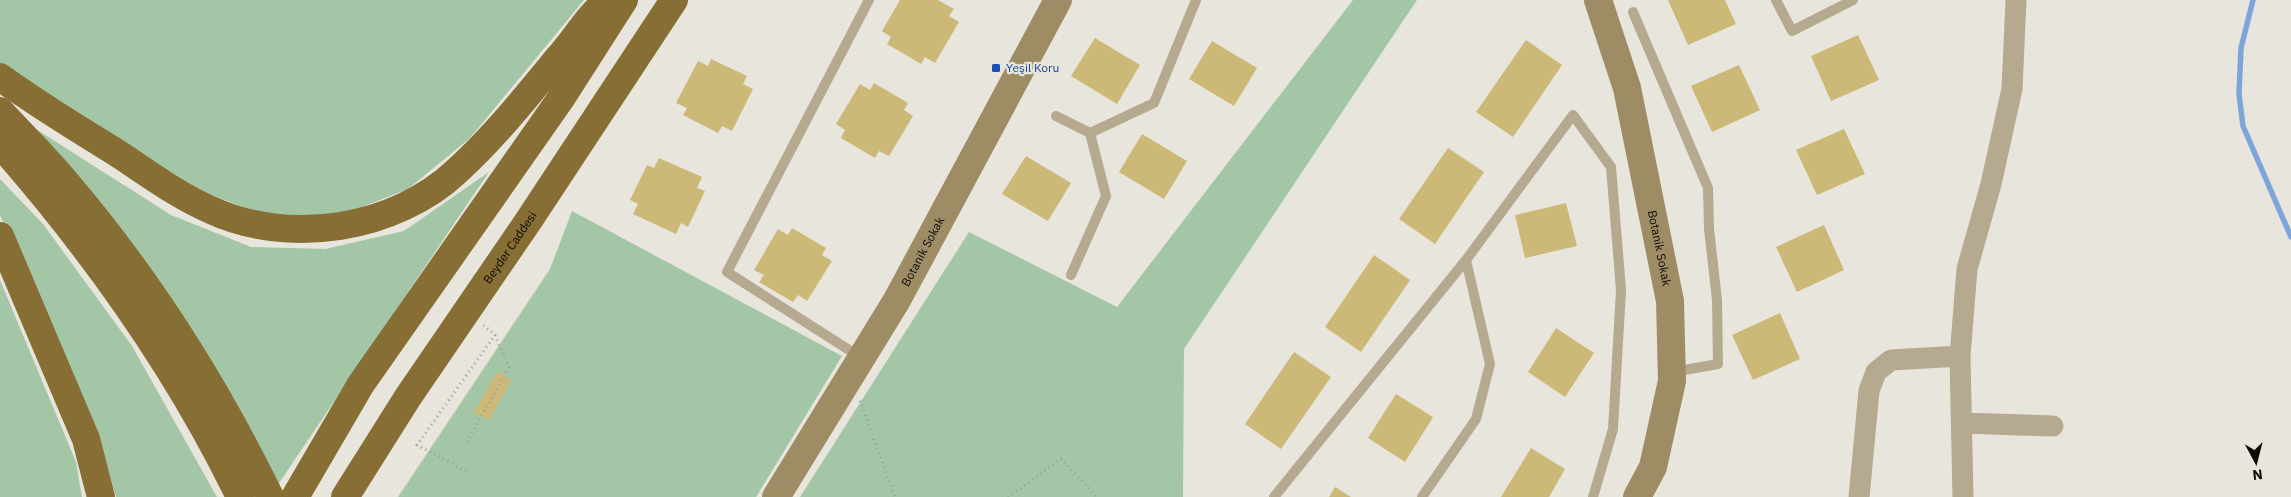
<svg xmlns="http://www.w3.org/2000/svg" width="2291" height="497" viewBox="0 0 2291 497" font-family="'IBM Plex Sans',sans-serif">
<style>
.green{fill:#a3c6a7}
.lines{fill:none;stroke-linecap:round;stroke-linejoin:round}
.stream{stroke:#7ea5d9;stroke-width:5.5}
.building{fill:#cdb977}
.path{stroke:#a19f98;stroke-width:3;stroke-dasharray:1 4;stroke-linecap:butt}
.service{stroke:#b5aa8f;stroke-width:10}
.minor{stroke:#b5aa8f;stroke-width:21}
.secondary{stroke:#9e8c64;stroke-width:28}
.trunk{stroke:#866e34;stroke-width:28}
.transit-dot{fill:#1a4fb4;stroke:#e8e5dc;stroke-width:2}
.labels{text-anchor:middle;stroke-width:4.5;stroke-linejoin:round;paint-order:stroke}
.transit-label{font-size:12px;fill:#164399;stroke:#e8e5dc;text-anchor:start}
.street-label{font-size:12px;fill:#0d0c09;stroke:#e8e5dc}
</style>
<rect width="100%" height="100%" fill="#e8e5dc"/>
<!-- green -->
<path class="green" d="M0 0H584L470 138 408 189 344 214 270 217 193 188 0 64Z
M1353 0H1417L1184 349 1183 497H800L969 232 1117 307Z
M17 117 171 215 251 247 325 249 404 231 489 172 275 489Z
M0 179 43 224 132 346 217 497H116L104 455 0 215Z
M572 211 842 356 756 497H398L550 269Z
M0 280 76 462 82 497H0Z"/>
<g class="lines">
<!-- stream -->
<path class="stream" d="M2253 0 2241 48 2239 94 2243 126 2291 237"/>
</g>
<!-- building -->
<path class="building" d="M900 0H938L954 9 949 16 959 22 935 63 925 57 921 64 887 44 891 37 882 31Z
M1668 0H1725L1736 24 1688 45Z
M1858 35 1879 80 1831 101 1811 56Z
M1095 38 1140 65 1117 104 1071 76Z
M1526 40 1562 65 1513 137 1476 112Z
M1212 41 1257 68 1234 106 1189 79Z
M711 59 747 76 743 84 753 89 732 131 722 126 718 133 683 115 687 108 676 103 698 61 708 66Z
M1739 65 1760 110 1712 132 1691 86Z
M874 83 908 103 904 110 913 116 889 156 879 151 875 158 841 138 845 130 836 124 860 84 870 90Z
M1844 129 1865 174 1817 195 1796 150Z
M1142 134 1187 161 1164 199 1119 172Z
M1448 148 1484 172 1435 244 1399 219Z
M1026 156 1071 183 1048 221 1002 194Z
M659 158 702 177 697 188 705 191 688 227 681 223 676 234 633 214 638 204 630 200 647 165 654 168Z
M1566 203 1577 246 1525 258 1515 215Z
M1824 225 1844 270 1797 292 1776 247Z
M792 228 826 248 822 255 832 261 807 301 798 295 793 302 759 282 764 275 754 270 778 229 788 235Z
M1374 255 1410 280 1361 352 1325 327Z
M1780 313 1800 359 1753 380 1732 335Z
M1556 328 1594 353 1565 397 1528 372Z
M1294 352 1331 377 1281 449 1245 424Z
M497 372 511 380 489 420 474 412Z
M1396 394 1433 417 1405 462 1368 438Z
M1531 448 1565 469 1549 497H1501Z
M1335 487 1351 497H1329Z"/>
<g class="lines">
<!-- path -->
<path class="path" d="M860 401 895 497
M467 442 509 367 495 335 483 325
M466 471 417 445 495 335
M1008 497 1061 459 1097 497"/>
<!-- service -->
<path class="service" d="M1776 0 1792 31 1853 0
M1633 12 1708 188 1709 229 1717 300 1718 364 1673 372
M1056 116 1090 133
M1071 275 1106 196 1090 133 1154 103 1196 0
M860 357 727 272 869 0
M1274 497 1466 260
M1422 497 1476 419 1490 364 1466 260 1573 115 1611 167 1621 290 1613 429 1593 497"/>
<!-- minor -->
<path class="minor" d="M1962 423 2053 426
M1859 497 1869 391 1876 372 1891 360 1960 356
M1963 497 1960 356 1967 269 1991 184 2012 89 2016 0"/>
<!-- secondary -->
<g class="secondary">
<path id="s1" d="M1598 0 1627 88 1670 301 1672 381 1653 467 1637 497"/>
<path id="s2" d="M776 497 897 300 1058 0"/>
</g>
<!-- trunk -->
<g class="trunk">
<path d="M0 77C37 104 75 127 114 151 145 171 176 195 211 210 289 246 395 230 458 170 495 136 527 96 559 57 576 38 588 16 608 0"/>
<path d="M0 111C21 134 44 156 64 180 146 276 215 384 270 497"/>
<path d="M0 144C94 251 178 369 240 497"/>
<path d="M0 236 86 439 101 497"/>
<path d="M295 497 361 384 562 97 624 0"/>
<path id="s3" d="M345 497 408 397 529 220 674 0"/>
</g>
</g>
<!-- markers -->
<rect class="transit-dot" x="991" y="63" width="10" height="10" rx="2.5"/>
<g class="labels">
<!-- transit labels -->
<g class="transit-label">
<text x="1006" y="72">Yeşil Koru</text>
</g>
<!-- street labels -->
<g class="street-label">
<text dy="4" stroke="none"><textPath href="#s3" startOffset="299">Beyder Caddesi</textPath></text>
<text dy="4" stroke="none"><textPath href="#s1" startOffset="256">Botanik Sokak</textPath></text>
<text dy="4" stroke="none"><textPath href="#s2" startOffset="286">Botanik Sokak</textPath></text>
</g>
</g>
<!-- north arrow -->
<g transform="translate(2256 462) rotate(173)" stroke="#e8e5dc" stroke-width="4" paint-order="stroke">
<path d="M0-4L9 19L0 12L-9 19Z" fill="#0d0c09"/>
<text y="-8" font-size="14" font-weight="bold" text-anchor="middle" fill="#0d0c09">N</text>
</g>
</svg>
